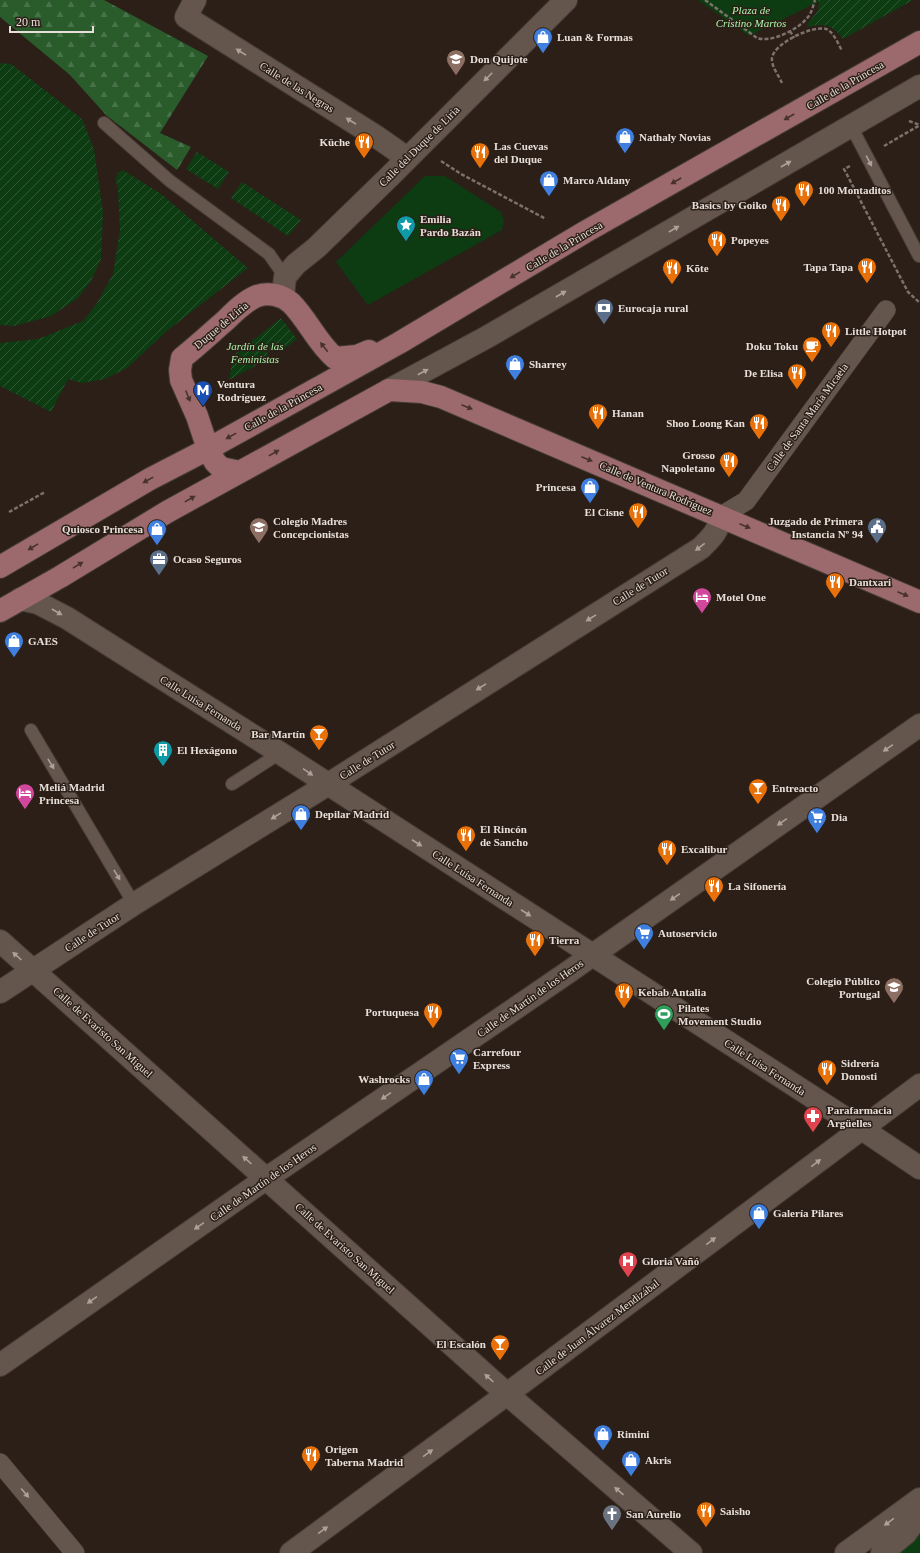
<svg xmlns="http://www.w3.org/2000/svg" width="920" height="1553" viewBox="0 0 920 1553" font-family="Georgia,serif">
<style>
.green{fill:#0e3c12}
.forest{fill:url(#forest-firs)}
.garden{fill:url(#garden-furrows)}
.lines{fill:none;stroke-linecap:round;stroke-linejoin:round}
.service-casing{stroke:#463c37;stroke-width:14}
.pedestrian-casing{stroke:#463c37;stroke-width:20}
.minor-casing{stroke:#463c37;stroke-width:24}
.secondary-casing{stroke:#463c37;stroke-width:24}
.primary-casing{stroke:#463c37;stroke-width:24}
.path{stroke:#7c716b;stroke-width:2.5;stroke-dasharray:4 2;stroke-linecap:butt}
.service{stroke:#65564d;stroke-width:12}
.pedestrian{stroke:#65564d;stroke-width:19}
.minor{stroke:#65564d;stroke-width:22}
.secondary{stroke:#65564d;stroke-width:22}
.primary{stroke:#9c6a6c;stroke-width:22}
.oneway{fill:#ada19b}
.oneway2{fill:#47322c}
.labels{text-anchor:middle;stroke-width:3;stroke-linejoin:round;paint-order:stroke}
.park-label{font-size:11px;font-style:italic;fill:#aaf4aa;stroke:#2b1f17}
.poi-label{font-size:11px;font-weight:bold;fill:#e8dfda;stroke:#2b1f17;text-anchor:start}
.street-label{font-size:11px;fill:#e8dfda;stroke:#2b1f17}
</style>
<defs>
<pattern id="forest-firs" width="22" height="20" patternUnits="userSpaceOnUse"><rect width="22" height="20" fill="#295b2b"/><path d="M5 1l3.5 6h-7zM16 11l3.5 6h-7z" fill="#487249"/></pattern>
<pattern id="garden-furrows" width="10" height="10" patternUnits="userSpaceOnUse"><rect width="10" height="10" fill="#0e3c12"/><path d="M-1 1l2-2M0 10L10 0M9 11l2-2" fill="none" stroke="#315834"/></pattern>
</defs>
<rect width="100%" height="100%" fill="#2b1f17"/>
<!-- green -->
<path class="green" d="M698 0H822L749 36Z
M425 176H445L501 212 504 221 502 230 368 305 336 262Z
M920 1532V1553H898Z"/>
<!-- forest -->
<path class="forest" d="M0 0H104L208 56 160 133 191 147 177 170 106 115 70 75 0 17Z"/>
<!-- garden -->
<path class="garden" d="M819 0H913L843 39C832 24 824 23 807 27V24L818 11Z
M0 63 11 64 82 119 94 149 103 212 101 259 91 281 78 298 51 316 14 326 0 325Z
M197 152 229 172 218 189 186 169Z
M123 170 161 194 248 268 168 330 127 368 105 379 82 383 68 379 51 412 0 386V343L38 339 83 321 97 303 113 274 120 230 118 191 116 180 117 173Z
M242 182 301 220 288 236 231 198Z
M281 318 297 339 285 348 281 343 267 352 269 358 229 380 233 356Z"/>
<g class="lines">
<defs>
<path id="service" d="M104 123 170 181 269 254 285 277
M851 126 919 256
M31 730 134 904
M232 784 280 753"/>
<path id="pedestrian" d="M721 516 746 501 886 310
M0 1463 75 1553"/>
<path id="minor" d="M195 0 186 17 377 137 407 158
M283 297 285 277 296 264 316 248 390 176 566 0
M389 390 487 337 920 86
M20 599 38 603 67 618 280 753 862 1129 920 1168
M0 941 507 1394 691 1553
M0 992 134 904 327 785 701 548C712 537 718 532 721 516
M0 1365 267 1178 567 973 920 725
M291 1553 507 1394 920 1085"/>
<path id="secondary" d="M846 1553 920 1499
M882 1553 906 1533 920 1513"/>
<path id="primary" d="M240 472 221 468 215 462 208 449 197 416 181 380 180 370 182 358C197 346 211 333 226 320 235 311 245 301 257 296 269 292 282 295 291 303 308 320 317 343 335 358L357 356 369 351
M0 567 150 479 208 449 399 343 585 232 920 42
M0 611 60 577 167 512 389 390 422 392 441 397 920 602"/>
</defs>
<!-- service casing -->
<use href="#service" class="service-casing"/>
<!-- pedestrian casing -->
<use href="#pedestrian" class="pedestrian-casing"/>
<!-- minor casing -->
<use href="#minor" class="minor-casing"/>
<!-- secondary casing -->
<use href="#secondary" class="secondary-casing"/>
<!-- primary casing -->
<use href="#primary" class="primary-casing"/>
<!-- path -->
<path class="path" d="M705 0 757 38C772 43 799 29 808 17 812 12 813 6 815 0
M790 31 794 38
M782 83C779 76 771 66 772 58 774 43 813 25 826 29 833 31 839 45 842 51
M909 121 920 125
M884 146 920 125
M441 161 461 174 546 219
M850 166 844 169 908 292 920 303
M9 512 45 492"/>
<!-- service -->
<use href="#service" class="service"/>
<!-- pedestrian -->
<use href="#pedestrian" class="pedestrian"/>
<!-- minor -->
<use href="#minor" class="minor"/>
<!-- secondary -->
<use href="#secondary" class="secondary"/>
<!-- primary -->
<use href="#primary" class="primary"/>
</g>
<!-- one-way arrows -->
<defs><path id="oneway-solid" d="M-6-.8H1V-3.2L6.5 0L1 3.2V.8H-6Z"/></defs>
<g class="oneway">
<use href="#oneway-solid" transform="translate(241 52) rotate(-148)"/>
<use href="#oneway-solid" transform="translate(488 77) rotate(135)"/>
<use href="#oneway-solid" transform="translate(351 121) rotate(-148)"/>
<use href="#oneway-solid" transform="translate(869 161) rotate(62)"/>
<use href="#oneway-solid" transform="translate(786 164) rotate(-30)"/>
<use href="#oneway-solid" transform="translate(674 229) rotate(-30)"/>
<use href="#oneway-solid" transform="translate(561 294) rotate(-30)"/>
<use href="#oneway-solid" transform="translate(423 372) rotate(-28)"/>
<use href="#oneway-solid" transform="translate(700 547) rotate(142)"/>
<use href="#oneway-solid" transform="translate(57 612) rotate(30)"/>
<use href="#oneway-solid" transform="translate(591 618) rotate(148)"/>
<use href="#oneway-solid" transform="translate(481 687) rotate(148)"/>
<use href="#oneway-solid" transform="translate(888 748) rotate(145)"/>
<use href="#oneway-solid" transform="translate(51 764) rotate(59)"/>
<use href="#oneway-solid" transform="translate(308 772) rotate(34)"/>
<use href="#oneway-solid" transform="translate(276 816) rotate(148)"/>
<use href="#oneway-solid" transform="translate(782 822) rotate(145)"/>
<use href="#oneway-solid" transform="translate(417 843) rotate(33)"/>
<use href="#oneway-solid" transform="translate(117 875) rotate(59)"/>
<use href="#oneway-solid" transform="translate(675 897) rotate(145)"/>
<use href="#oneway-solid" transform="translate(526 913) rotate(33)"/>
<use href="#oneway-solid" transform="translate(17 956) rotate(-138)"/>
<use href="#oneway-solid" transform="translate(386 1096) rotate(146)"/>
<use href="#oneway-solid" transform="translate(247 1160) rotate(-138)"/>
<use href="#oneway-solid" transform="translate(816 1163) rotate(-37)"/>
<use href="#oneway-solid" transform="translate(199 1226) rotate(145)"/>
<use href="#oneway-solid" transform="translate(711 1241) rotate(-37)"/>
<use href="#oneway-solid" transform="translate(92 1300) rotate(145)"/>
<use href="#oneway-solid" transform="translate(489 1378) rotate(-138)"/>
<use href="#oneway-solid" transform="translate(428 1453) rotate(-36)"/>
<use href="#oneway-solid" transform="translate(619 1491) rotate(-139)"/>
<use href="#oneway-solid" transform="translate(25 1493) rotate(50)"/>
<use href="#oneway-solid" transform="translate(889 1522) rotate(144)"/>
<use href="#oneway-solid" transform="translate(323 1530) rotate(-36)"/>
</g>
<g class="oneway2">
<use href="#oneway-solid" transform="translate(789 117) rotate(150)"/>
<use href="#oneway-solid" transform="translate(676 181) rotate(150)"/>
<use href="#oneway-solid" transform="translate(515 275) rotate(149)"/>
<use href="#oneway-solid" transform="translate(324 347) rotate(-128)"/>
<use href="#oneway-solid" transform="translate(188 396) rotate(68)"/>
<use href="#oneway-solid" transform="translate(467 407) rotate(23)"/>
<use href="#oneway-solid" transform="translate(231 436) rotate(151)"/>
<use href="#oneway-solid" transform="translate(274 453) rotate(-29)"/>
<use href="#oneway-solid" transform="translate(587 459) rotate(23)"/>
<use href="#oneway-solid" transform="translate(148 480) rotate(151)"/>
<use href="#oneway-solid" transform="translate(190 499) rotate(-29)"/>
<use href="#oneway-solid" transform="translate(745 526) rotate(23)"/>
<use href="#oneway-solid" transform="translate(33 547) rotate(149)"/>
<use href="#oneway-solid" transform="translate(78 565) rotate(-31)"/>
<use href="#oneway-solid" transform="translate(903 594) rotate(23)"/>
</g>
<!-- icons -->
<defs>
<symbol id="shop-pin" viewBox="-11 -11 22 30"><path d="M0 17L-7.5 6A9.5 9.5 0 1 1 7.5 6Z" fill="#3f7fe0" stroke="#2b1f17"/><path d="M-5-2.5h2.3a2.7 3.5 0 0 1 5.4 0H5L5.5 6h-11ZM-1.5-2.5h3a1.5 2.3 0 0 0-3 0Z" fill="#fff"/></symbol>
<symbol id="school-pin" viewBox="-11 -11 22 30"><path d="M0 17L-7.5 6A9.5 9.5 0 1 1 7.5 6Z" fill="#8d6e63" stroke="#2b1f17"/><path d="M0-5L7-2L0 1L-7-2ZM-4 1L0 2.5L4 1V4Q0 6-4 4Z" fill="#fff"/></symbol>
<symbol id="restaurant-pin" viewBox="-11 -11 22 30"><path d="M0 17L-7.5 6A9.5 9.5 0 1 1 7.5 6Z" fill="#e8710a" stroke="#2b1f17"/><path d="M-5-6h1v4h1v-4h1v4h1v-4h1v5L-1.5 .5V6h-2V.5L-5-1ZM5-6V6H3V1.5H1.5Q1.5-4 5-6Z" fill="#fff"/></symbol>
<symbol id="sight-pin" viewBox="-11 -11 22 30"><path d="M0 17L-7.5 6A9.5 9.5 0 1 1 7.5 6Z" fill="#0f9aa8" stroke="#2b1f17"/><path d="M0-6L1.8-2.2L6-1.7L2.9 1.2L3.7 5.4L0 3.3L-3.7 5.4L-2.9 1.2L-6-1.7L-1.8-2.2Z" fill="#fff"/></symbol>
<symbol id="bank-pin" viewBox="-11 -11 22 30"><path d="M0 17L-7.5 6A9.5 9.5 0 1 1 7.5 6Z" fill="#5c6f8a" stroke="#2b1f17"/><path d="M-6-4H6V4H-6ZM0-2.3a2.3 2.3 0 1 0 0 4.6a2.3 2.3 0 1 0 0-4.6Z" fill="#fff"/></symbol>
<symbol id="cafe-pin" viewBox="-11 -11 22 30"><path d="M0 17L-7.5 6A9.5 9.5 0 1 1 7.5 6Z" fill="#e8710a" stroke="#2b1f17"/><path d="M-5.5-4.5H6V0H3Q3 3.5 0 3.5H-2.5Q-5.5 3.5-5.5 0ZM3-3.2v2h1.7v-2ZM-6 4.5H4V6H-6Z" fill="#fff"/></symbol>
<symbol id="metro-pin" viewBox="-11 -11 22 30"><path d="M0 17L-7.5 6A9.5 9.5 0 1 1 7.5 6Z" fill="#1a4fb4" stroke="#2b1f17"/><path d="M-5.5 5V-5H-3L0 0L3-5H5.5V5H3V-.5L0 4L-3-.5V5Z" fill="#fff"/></symbol>
<symbol id="civic-pin" viewBox="-11 -11 22 30"><path d="M0 17L-7.5 6A9.5 9.5 0 1 1 7.5 6Z" fill="#5c6f8a" stroke="#2b1f17"/><path d="M-.6-6.5H3V-4.5H.6V-3L4-1V1h2V6H-6V1h2V-1L-.6-3ZM-1.2 2.5V6h2.4V2.5Z" fill="#fff"/></symbol>
<symbol id="office-pin" viewBox="-11 -11 22 30"><path d="M0 17L-7.5 6A9.5 9.5 0 1 1 7.5 6Z" fill="#5c6f8a" stroke="#2b1f17"/><path d="M-6-3h4V-5.5h4V-3h4V5H-6ZM-1-4.5V-3h2v-1.5ZM-6 0V1H6V0Z" fill="#fff"/></symbol>
<symbol id="hotel-pin" viewBox="-11 -11 22 30"><path d="M0 17L-7.5 6A9.5 9.5 0 1 1 7.5 6Z" fill="#d1479c" stroke="#2b1f17"/><path d="M-6-4.5h1.5V1H6V5H4.5V3h-9V5H-6ZM-4 0a1.8 1.8 0 1 1 3.6 0ZM.5 0V-2.5h3Q6-2.5 6 0Z" fill="#fff"/></symbol>
<symbol id="bar-pin" viewBox="-11 -11 22 30"><path d="M0 17L-7.5 6A9.5 9.5 0 1 1 7.5 6Z" fill="#e8710a" stroke="#2b1f17"/><path d="M-6-5H6L.8 .8V4.5H3.5V6h-7V4.5H-.8V.8Z" fill="#fff"/></symbol>
<symbol id="building-pin" viewBox="-11 -11 22 30"><path d="M0 17L-7.5 6A9.5 9.5 0 1 1 7.5 6Z" fill="#0f9aa8" stroke="#2b1f17"/><path d="M-4-6H4V6H1V3H-1V6H-4ZM-2.5-4.3h1.7v1.8h-1.7ZM.8-4.3h1.7v1.8H.8ZM-2.5-1h1.7V.8h-1.7ZM.8-1h1.7V.8H.8Z" fill="#fff"/></symbol>
<symbol id="supermarket-pin" viewBox="-11 -11 22 30"><path d="M0 17L-7.5 6A9.5 9.5 0 1 1 7.5 6Z" fill="#3f7fe0" stroke="#2b1f17"/><path d="M-6-5.5h2.5l.6 2H6L4.5 2H-2.5L-4.4-4H-6ZM-1.5 3.2a1.3 1.3 0 1 0 .1 0ZM3 3.2a1.3 1.3 0 1 0 .1 0Z" fill="#fff"/></symbol>
<symbol id="stadium-pin" viewBox="-11 -11 22 30"><path d="M0 17L-7.5 6A9.5 9.5 0 1 1 7.5 6Z" fill="#2e9e5b" stroke="#2b1f17"/><path d="M0-5a6.5 5 0 1 0 0 10a6.5 5 0 1 0 0-10ZM-3.5-1.8h7v3.6h-7Z" fill="#fff"/></symbol>
<symbol id="pharmacy-pin" viewBox="-11 -11 22 30"><path d="M0 17L-7.5 6A9.5 9.5 0 1 1 7.5 6Z" fill="#e0444e" stroke="#2b1f17"/><path d="M-2-6h4v4h4v4h-4v4h-4v-4h-4v-4h4Z" fill="#fff"/></symbol>
<symbol id="hospital-pin" viewBox="-11 -11 22 30"><path d="M0 17L-7.5 6A9.5 9.5 0 1 1 7.5 6Z" fill="#e0444e" stroke="#2b1f17"/><path d="M-5-5h3v3.5h4V-5h3V5h-3V1.5h-4V5h-3Z" fill="#fff"/></symbol>
<symbol id="church-pin" viewBox="-11 -11 22 30"><path d="M0 17L-7.5 6A9.5 9.5 0 1 1 7.5 6Z" fill="#6b7280" stroke="#2b1f17"/><path d="M-1.2-6h2.4v3.5h3.3v2.4h-3.3V6h-2.4V-.1h-3.3v-2.4h3.3Z" fill="#fff"/></symbol>
</defs>
<g fill-rule="evenodd">
<use href="#shop-pin" x="532" y="26" width="22" height="30"/>
<use href="#school-pin" x="445" y="48" width="22" height="30"/>
<use href="#shop-pin" x="614" y="126" width="22" height="30"/>
<use href="#restaurant-pin" x="353" y="131" width="22" height="30"/>
<use href="#restaurant-pin" x="469" y="141" width="22" height="30"/>
<use href="#shop-pin" x="538" y="169" width="22" height="30"/>
<use href="#restaurant-pin" x="793" y="179" width="22" height="30"/>
<use href="#restaurant-pin" x="770" y="194" width="22" height="30"/>
<use href="#sight-pin" x="395" y="214" width="22" height="30"/>
<use href="#restaurant-pin" x="706" y="229" width="22" height="30"/>
<use href="#restaurant-pin" x="856" y="256" width="22" height="30"/>
<use href="#restaurant-pin" x="661" y="257" width="22" height="30"/>
<use href="#bank-pin" x="593" y="297" width="22" height="30"/>
<use href="#restaurant-pin" x="820" y="320" width="22" height="30"/>
<use href="#cafe-pin" x="801" y="335" width="22" height="30"/>
<use href="#shop-pin" x="504" y="353" width="22" height="30"/>
<use href="#restaurant-pin" x="786" y="362" width="22" height="30"/>
<use href="#metro-pin" x="192" y="379" width="22" height="30"/>
<use href="#restaurant-pin" x="587" y="402" width="22" height="30"/>
<use href="#restaurant-pin" x="748" y="412" width="22" height="30"/>
<use href="#restaurant-pin" x="718" y="450" width="22" height="30"/>
<use href="#shop-pin" x="579" y="476" width="22" height="30"/>
<use href="#restaurant-pin" x="627" y="501" width="22" height="30"/>
<use href="#school-pin" x="248" y="516" width="22" height="30"/>
<use href="#civic-pin" x="866" y="516" width="22" height="30"/>
<use href="#shop-pin" x="146" y="518" width="22" height="30"/>
<use href="#office-pin" x="148" y="548" width="22" height="30"/>
<use href="#restaurant-pin" x="824" y="571" width="22" height="30"/>
<use href="#hotel-pin" x="691" y="586" width="22" height="30"/>
<use href="#shop-pin" x="3" y="630" width="22" height="30"/>
<use href="#bar-pin" x="308" y="723" width="22" height="30"/>
<use href="#building-pin" x="152" y="739" width="22" height="30"/>
<use href="#bar-pin" x="747" y="777" width="22" height="30"/>
<use href="#hotel-pin" x="14" y="782" width="22" height="30"/>
<use href="#shop-pin" x="290" y="803" width="22" height="30"/>
<use href="#supermarket-pin" x="806" y="806" width="22" height="30"/>
<use href="#restaurant-pin" x="455" y="824" width="22" height="30"/>
<use href="#restaurant-pin" x="656" y="838" width="22" height="30"/>
<use href="#restaurant-pin" x="703" y="875" width="22" height="30"/>
<use href="#supermarket-pin" x="633" y="922" width="22" height="30"/>
<use href="#restaurant-pin" x="524" y="929" width="22" height="30"/>
<use href="#school-pin" x="883" y="976" width="22" height="30"/>
<use href="#restaurant-pin" x="613" y="981" width="22" height="30"/>
<use href="#restaurant-pin" x="422" y="1001" width="22" height="30"/>
<use href="#stadium-pin" x="653" y="1003" width="22" height="30"/>
<use href="#supermarket-pin" x="448" y="1047" width="22" height="30"/>
<use href="#restaurant-pin" x="816" y="1058" width="22" height="30"/>
<use href="#shop-pin" x="413" y="1068" width="22" height="30"/>
<use href="#pharmacy-pin" x="802" y="1105" width="22" height="30"/>
<use href="#shop-pin" x="748" y="1202" width="22" height="30"/>
<use href="#hospital-pin" x="617" y="1250" width="22" height="30"/>
<use href="#bar-pin" x="489" y="1333" width="22" height="30"/>
<use href="#shop-pin" x="592" y="1423" width="22" height="30"/>
<use href="#restaurant-pin" x="300" y="1444" width="22" height="30"/>
<use href="#shop-pin" x="620" y="1449" width="22" height="30"/>
<use href="#restaurant-pin" x="695" y="1500" width="22" height="30"/>
<use href="#church-pin" x="601" y="1503" width="22" height="30"/>
</g>
<g class="labels">
<!-- park labels -->
<g class="park-label">
<text x="751" y="14">Plaza de<tspan x="751" dy="13">Cristino Martos</tspan></text>
<text x="255" y="350">Jardín de las<tspan x="255" dy="13">Feministas</tspan></text>
</g>
<!-- poi labels -->
<g class="poi-label">
<text x="557" y="41">Luan &amp; Formas</text>
<text x="470" y="63">Don Quijote</text>
<text x="639" y="141">Nathaly Novias</text>
<text x="350" y="146" text-anchor="end">Küche</text>
<text x="494" y="150">Las Cuevas<tspan x="494" dy="13">del Duque</tspan></text>
<text x="563" y="184">Marco Aldany</text>
<text x="818" y="194">100 Montaditos</text>
<text x="767" y="209" text-anchor="end">Basics by Goiko</text>
<text x="420" y="223">Emilia<tspan x="420" dy="13">Pardo Bazán</tspan></text>
<text x="731" y="244">Popeyes</text>
<text x="853" y="271" text-anchor="end">Tapa Tapa</text>
<text x="686" y="272">Kōte</text>
<text x="618" y="312">Eurocaja rural</text>
<text x="845" y="335">Little Hotpot</text>
<text x="798" y="350" text-anchor="end">Doku Toku</text>
<text x="529" y="368">Sharrey</text>
<text x="783" y="377" text-anchor="end">De Elisa</text>
<text x="217" y="388">Ventura<tspan x="217" dy="13">Rodríguez</tspan></text>
<text x="612" y="417">Hanan</text>
<text x="745" y="427" text-anchor="end">Shoo Loong Kan</text>
<text x="715" y="459" text-anchor="end">Grosso<tspan x="715" dy="13">Napoletano</tspan></text>
<text x="576" y="491" text-anchor="end">Princesa</text>
<text x="624" y="516" text-anchor="end">El Cisne</text>
<text x="273" y="525">Colegio Madres<tspan x="273" dy="13">Concepcionistas</tspan></text>
<text x="863" y="525" text-anchor="end">Juzgado de Primera<tspan x="863" dy="13">Instancia Nº 94</tspan></text>
<text x="143" y="533" text-anchor="end">Quiosco Princesa</text>
<text x="173" y="563">Ocaso Seguros</text>
<text x="849" y="586">Dantxari</text>
<text x="716" y="601">Motel One</text>
<text x="28" y="645">GAES</text>
<text x="305" y="738" text-anchor="end">Bar Martín</text>
<text x="177" y="754">El Hexágono</text>
<text x="39" y="791">Meliá Madrid<tspan x="39" dy="13">Princesa</tspan></text>
<text x="772" y="792">Entreacto</text>
<text x="315" y="818">Depilar Madrid</text>
<text x="831" y="821">Dia</text>
<text x="480" y="833">El Rincón<tspan x="480" dy="13">de Sancho</tspan></text>
<text x="681" y="853">Excalibur</text>
<text x="728" y="890">La Sifonería</text>
<text x="658" y="937">Autoservicio</text>
<text x="549" y="944">Tierra</text>
<text x="880" y="985" text-anchor="end">Colegio Público<tspan x="880" dy="13">Portugal</tspan></text>
<text x="638" y="996">Kebab Antalia</text>
<text x="678" y="1012">Pilates<tspan x="678" dy="13">Movement Studio</tspan></text>
<text x="419" y="1016" text-anchor="end">Portuquesa</text>
<text x="473" y="1056">Carrefour<tspan x="473" dy="13">Express</tspan></text>
<text x="841" y="1067">Sidrería<tspan x="841" dy="13">Donosti</tspan></text>
<text x="410" y="1083" text-anchor="end">Washrocks</text>
<text x="827" y="1114">Parafarmacia<tspan x="827" dy="13">Argüelles</tspan></text>
<text x="773" y="1217">Galería Pilares</text>
<text x="642" y="1265">Gloria Vañó</text>
<text x="486" y="1348" text-anchor="end">El Escalón</text>
<text x="617" y="1438">Rimini</text>
<text x="325" y="1453">Origen<tspan x="325" dy="13">Taberna Madrid</tspan></text>
<text x="645" y="1464">Akris</text>
<text x="720" y="1515">Saisho</text>
<text x="626" y="1518">San Aurelio</text>
</g>
<!-- street labels -->
<g class="street-label">
<text transform="translate(845 85) rotate(-30)" y="4">Calle de la Princesa</text>
<text transform="translate(297 87) rotate(32)" y="4">Calle de las Negras</text>
<text transform="translate(419 146) rotate(-45)" y="4">Calle del Duque de Liria</text>
<text transform="translate(564 246) rotate(-31)" y="4">Calle de la Princesa</text>
<text transform="translate(221 325) rotate(-40)" y="4">Duque de Liria</text>
<text transform="translate(283 407) rotate(-29)" y="4">Calle de la Princesa</text>
<text transform="translate(807 417) rotate(-54)" y="4">Calle de Santa María Micaela</text>
<text transform="translate(656 488) rotate(23)" y="4">Calle de Ventura Rodríguez</text>
<text transform="translate(640 586) rotate(-32)" y="4">Calle de Tutor</text>
<text transform="translate(201 703) rotate(32)" y="4">Calle Luisa Fernanda</text>
<text transform="translate(367 760) rotate(-32)" y="4">Calle de Tutor</text>
<text transform="translate(473 878) rotate(33)" y="4">Calle Luisa Fernanda</text>
<text transform="translate(92 932) rotate(-33)" y="4">Calle de Tutor</text>
<text transform="translate(530 998) rotate(-35)" y="4">Calle de Martín de los Heros</text>
<text transform="translate(103 1032) rotate(42)" y="4">Calle de Evaristo San Miguel</text>
<text transform="translate(765 1067) rotate(33)" y="4">Calle Luisa Fernanda</text>
<text transform="translate(263 1182) rotate(-35)" y="4">Calle de Martín de los Heros</text>
<text transform="translate(345 1248) rotate(42)" y="4">Calle de Evaristo San Miguel</text>
<text transform="translate(597 1327) rotate(-37)" y="4">Calle de Juan Álvarez Mendizábal</text>
</g>
</g>
<!-- scale -->
<path d="M10 26v6h83v-6" fill="none" stroke="#e8dfda" stroke-width="2"/>
<text x="16" y="26" font-size="12" fill="#e8dfda" stroke="#2b1f17" stroke-width="3" paint-order="stroke">20 m</text>
</svg>
